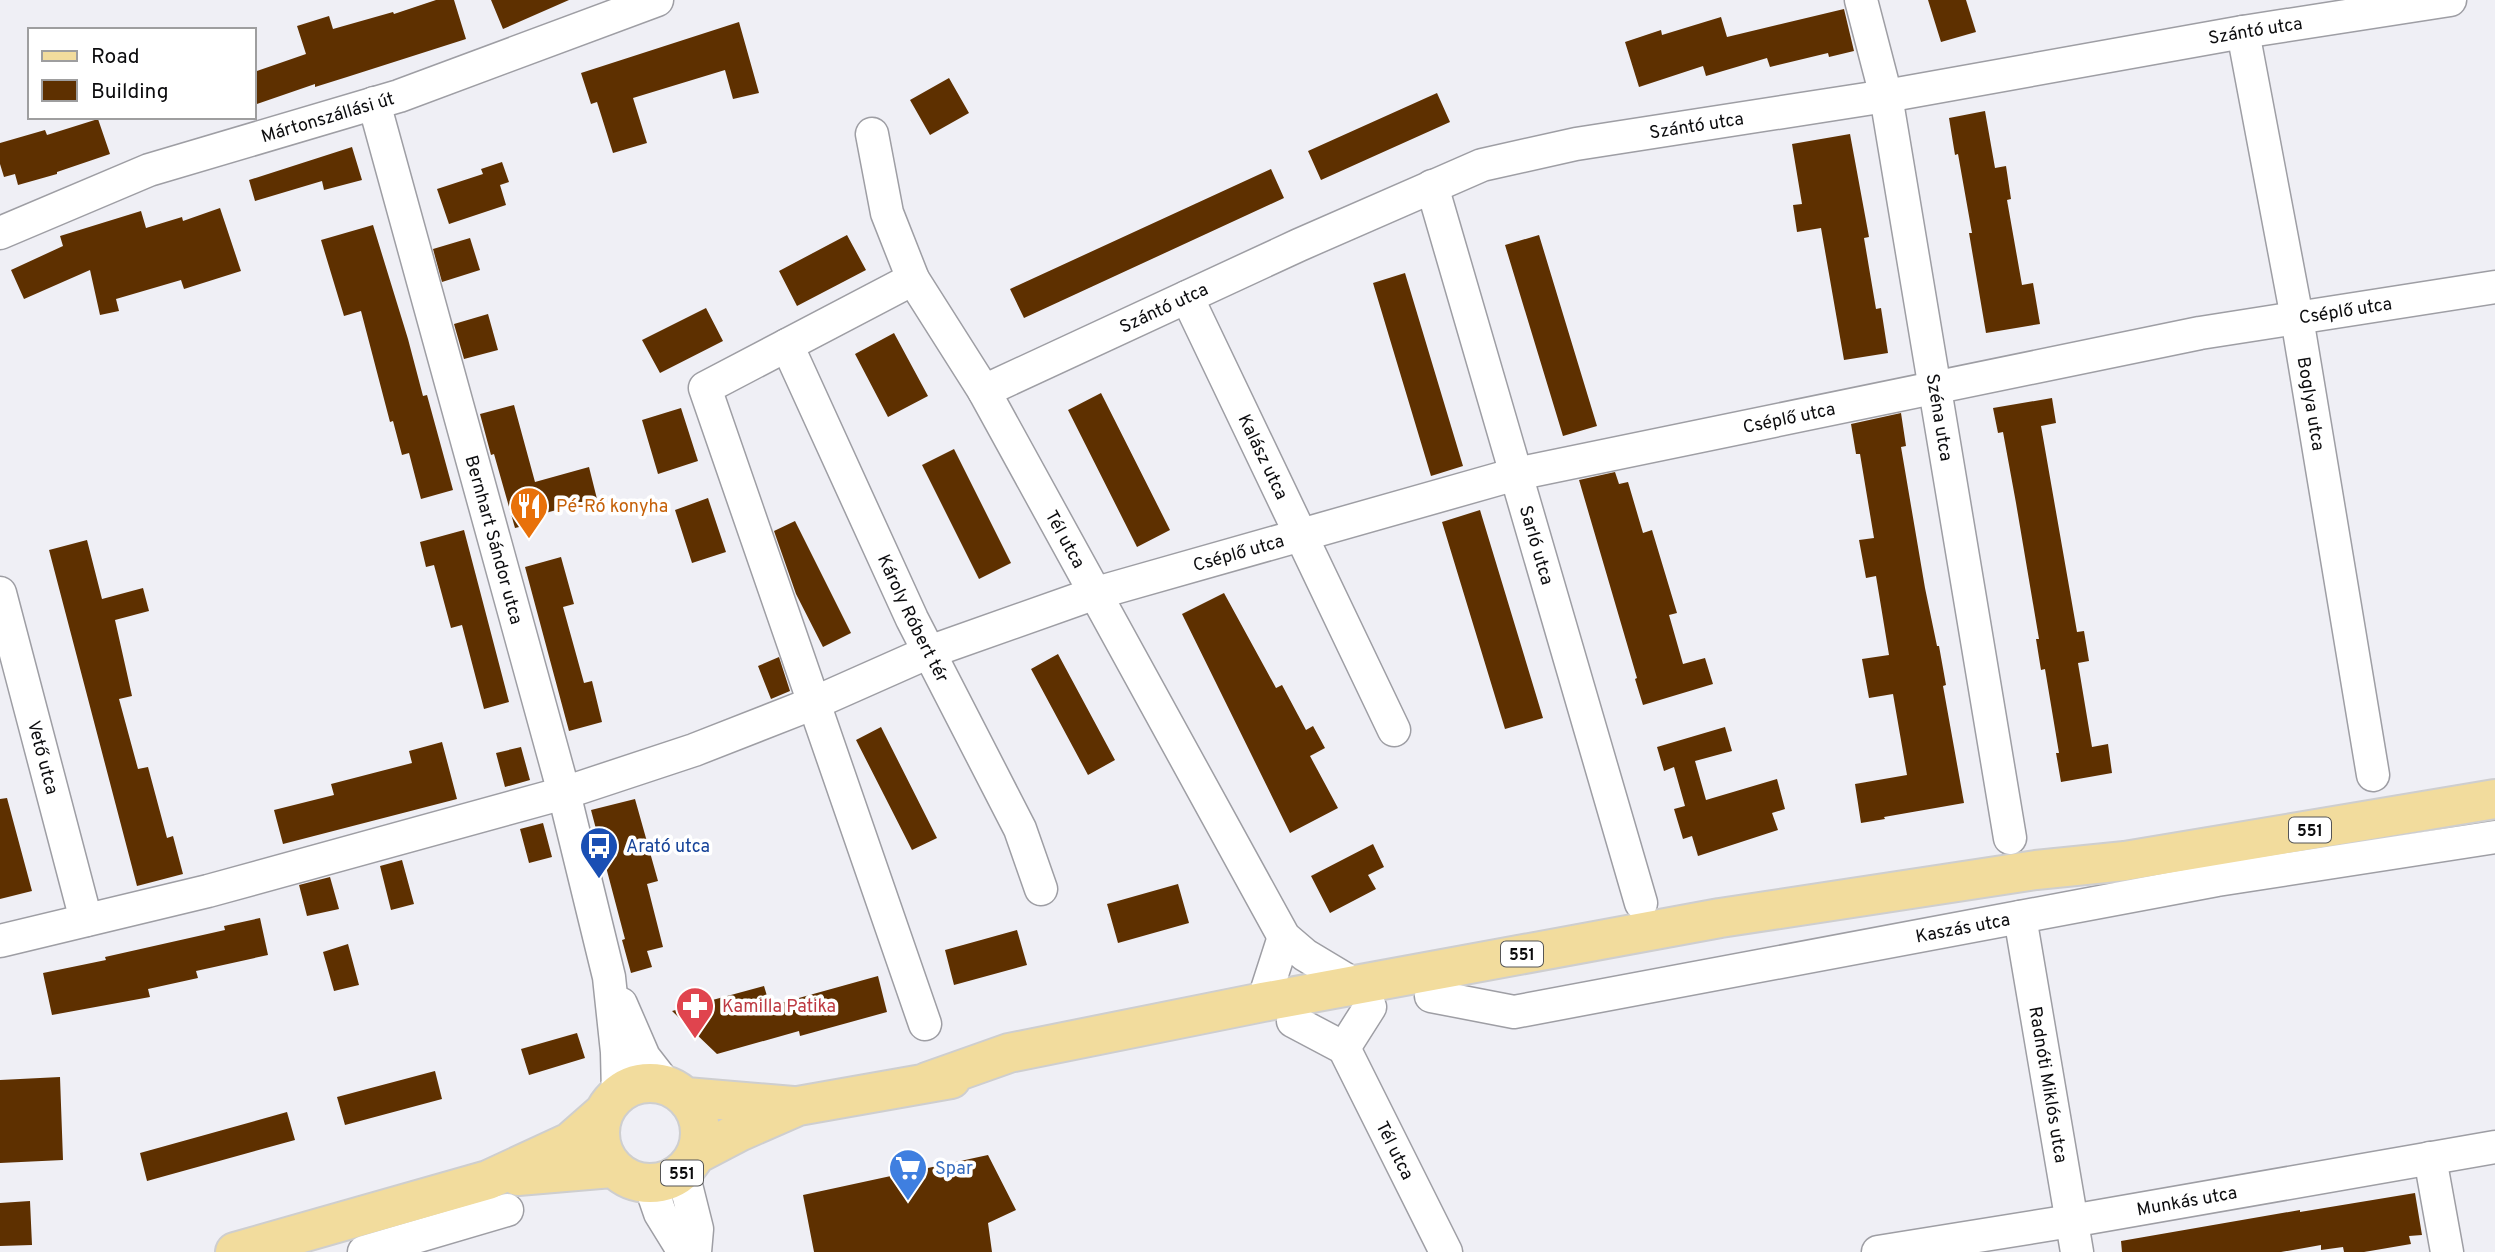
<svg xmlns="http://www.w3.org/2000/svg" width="2495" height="1252" viewBox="0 0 2495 1252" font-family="Overpass,sans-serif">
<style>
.building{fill:#5e3000}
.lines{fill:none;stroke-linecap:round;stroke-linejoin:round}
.minor-casing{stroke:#9e9ea4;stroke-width:35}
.major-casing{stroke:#cececf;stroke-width:42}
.minor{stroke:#fff;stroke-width:32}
.major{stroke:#f2dc9d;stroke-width:38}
.labels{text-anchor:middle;stroke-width:7;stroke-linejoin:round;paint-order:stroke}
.shield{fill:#fff;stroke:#555556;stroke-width:2}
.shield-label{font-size:16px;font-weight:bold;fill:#0c0c0e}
.street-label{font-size:18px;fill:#0c0c0e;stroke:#fff}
.food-label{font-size:18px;fill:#c56008;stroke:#fff;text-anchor:start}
.transit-label{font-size:18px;fill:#164399;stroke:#fff;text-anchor:start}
.health-label{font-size:18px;fill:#be3a42;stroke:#fff;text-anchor:start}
.shop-label{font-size:18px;fill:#366cbe;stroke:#fff;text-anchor:start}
</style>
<rect width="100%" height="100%" fill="#efeff5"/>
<!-- building -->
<path class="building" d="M436 0H454L466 39 347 77 315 87V84L254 105V72L306 54 297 26 329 16 333 29 393 12 394 14Z
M491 0H569L503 29Z
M1928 0H1966L1976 32 1941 42Z
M1844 9 1854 51 1829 57 1828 53 1770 67 1767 58 1706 76 1703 66 1639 87 1625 42 1661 30 1662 35 1721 17 1727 37Z
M739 22 759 93 733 99 725 70 633 98 647 143 613 153 597 102 591 104 581 73Z
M949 78 969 113 930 135 910 100Z
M1437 93 1450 122 1321 180 1308 151Z
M1985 111 1995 168 2006 166 2011 199 2007 200 2022 285 2033 283 2040 324 1986 333 1969 233H1972L1958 154 1955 155 1949 118Z
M98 119 110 154 57 172V174L18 185 15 174 4 177 0 164V143L45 130 47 135Z
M1850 134 1869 237 1864 238 1876 309 1881 308 1888 353 1844 360 1821 228 1797 232 1793 205 1802 204 1792 144Z
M352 147 362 180 324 190 322 181 255 201 249 180Z
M502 162 509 182 500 185 506 205 449 224 437 189 483 174 481 169Z
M1271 169 1284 198 1024 318 1010 289Z
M220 208 241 271 184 289 181 280 116 299 119 311 100 315 90 270 24 299 11 270 63 246 60 236 141 211 146 228 182 217 183 221Z
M373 225 408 339 423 396 427 395 453 490 421 499 409 453 402 455 393 421 390 422 361 311 344 316 321 240Z
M847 235 866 270 797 306 779 271Z
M1539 235 1597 426 1563 436 1505 245Z
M470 238 480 270 442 282 433 249Z
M1405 273 1463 466 1431 476 1373 283Z
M706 308 723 341 660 373 642 340Z
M488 314 498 350 464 359 454 324Z
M894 333 928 396 888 417 855 354Z
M1101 393 1170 530 1137 547 1068 410Z
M2052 398 2056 423 2041 426 2077 632 2084 631 2089 661 2078 663 2092 747 2108 744 2112 773 2061 782 2056 753H2059L2045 669 2041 670 2036 639H2039L2016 503 2003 432 1998 433 1993 408Z
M514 405 535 482 589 467 597 499 538 515 540 522 515 528 494 454 491 455 480 414Z
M681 408 698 461 658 474 642 420Z
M1901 413 1906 446 1901 447 1925 588 1937 646H1939L1946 685 1943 686 1964 803 1884 817 1885 819 1861 823 1855 784 1907 775 1893 694 1869 698 1862 659 1889 655 1876 576 1866 578 1859 540 1874 538 1860 454H1856L1851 424Z
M954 449 1011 563 979 579 922 465Z
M1615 472 1619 484 1628 482 1643 533 1652 530 1677 613 1669 615 1683 664 1705 658 1713 684 1643 705 1635 679 1637 678 1579 480Z
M708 498 726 552 692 563 675 510Z
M1480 510 1543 718 1505 729 1442 522Z
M795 521 851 633 823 647 796 594 774 531Z
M464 530 509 702 484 709 462 625 451 628 434 565 426 567 420 542Z
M87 540 102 599 143 588 149 611 115 620 132 696 119 699 138 769 148 767 167 838 173 836 183 874 137 886 49 550Z
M561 557 574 604 563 607 584 683 592 681 602 722 569 731 525 567Z
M1224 593 1276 688 1282 685 1306 730 1313 726 1325 748 1310 756 1338 808 1290 833 1182 614Z
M1058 654 1115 760 1088 775 1031 669Z
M779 657 790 691 771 699 758 666Z
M881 727 937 838 912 850 856 740Z
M1725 727 1732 751 1695 761 1706 800 1777 779 1785 809 1772 813 1778 830 1698 856 1692 836 1683 839 1674 809 1685 806 1674 767 1664 771 1657 747Z
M442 742 457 799 283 844 274 810 334 795 331 784 412 763 409 751Z
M521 747 530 780 505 787 496 753Z
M7 798 32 891 0 899V799Z
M635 799 658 881 647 884 663 947 647 951 652 967 631 973 622 940 625 939 591 810Z
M543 823 552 857 529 863 520 829Z
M1373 844 1384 867 1368 875 1376 889 1330 913 1311 876Z
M402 860 414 904 391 910 380 866Z
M330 877 339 909 307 916 299 885Z
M1178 884 1189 923 1118 943 1107 904Z
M260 918 268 955 196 971 198 978 148 989 150 997 52 1015 43 973 106 960 105 957 225 930 224 926Z
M1017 930 1027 965 954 985 945 950Z
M348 944 359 985 334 991 323 952Z
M878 976 887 1012 800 1036 799 1031 717 1054 672 1011 764 986 770 1006Z
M577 1033 585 1058 529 1075 521 1049Z
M435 1071 442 1099 345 1125 337 1097Z
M60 1077 63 1160 0 1163V1080Z
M287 1112 295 1140 147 1181 140 1153Z
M988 1155 1016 1210 988 1223 992 1252H814L803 1195Z
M2415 1193 2422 1235 2409 1236 2411 1244 2364 1252H2344L2343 1247 2321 1250V1245L2281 1252H2122L2121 1241 2300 1210V1212Z
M30 1201 32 1245 0 1246V1203Z"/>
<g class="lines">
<defs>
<g id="minor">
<path id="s1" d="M1861 0 1886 96 2010 838"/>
<path id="s2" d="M2243 32 2297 318 2373 775"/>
<path id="s3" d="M374 103 564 793 609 977 617 1052 618 1094"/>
<path id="s4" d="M872 134 887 213 913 279 984 391 1284 937 1305 955 1355 985"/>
<path id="s5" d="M1432 186 1641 903"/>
<path id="s6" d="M0 233 149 170 399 96 657 0"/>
<path d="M913 279 705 388 925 1024"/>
<path id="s7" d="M1187 297 1394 730"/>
<path id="s8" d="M787 345 912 619 1020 829 1041 889"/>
<path id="s9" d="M984 391 1299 245 1482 165 1576 144 1886 96 2243 32 2450 0"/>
<path id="s10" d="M0 593 86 920"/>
<path id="s11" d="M2020 917 2077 1252"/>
<path id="s12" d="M0 941 208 891 564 793 694 750 814 703 929 652 1093 594 1516 474 2200 333 2495 287"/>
<path id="s13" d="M1431 996 1514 1012 2217 880 2495 837"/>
<path d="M1263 1002 1284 937"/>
<path d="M621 1004 644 1057 665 1084"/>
<path id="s14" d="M1293 1021 1344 1048 1446 1252"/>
<path d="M1344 1048 1370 1007"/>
<path d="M2430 1158 2447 1252"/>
<path d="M683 1173 697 1229 695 1252"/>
<path d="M650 1184 660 1213 684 1252"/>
<path d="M364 1252 507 1210"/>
<path id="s15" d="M1878 1252 2071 1221 2495 1147"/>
</g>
<path id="major" d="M927 1082 1009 1053 1263 1002 1720 918 2036 870 2125 861 2495 799
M600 1133a50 50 0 1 1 100 0a50 50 0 1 1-100 0Z
M686 1097 793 1106
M697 1154 741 1131 798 1106 951 1079
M518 1176 612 1168
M235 1252 488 1180 570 1142 603 1113"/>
</defs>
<!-- minor casing -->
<use href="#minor" class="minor-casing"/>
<!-- major casing -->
<use href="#major" class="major-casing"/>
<!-- minor -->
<use href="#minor" class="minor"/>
<!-- major -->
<use href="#major" class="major"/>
</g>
<!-- icons -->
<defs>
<symbol id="restaurant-pin" viewBox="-11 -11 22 30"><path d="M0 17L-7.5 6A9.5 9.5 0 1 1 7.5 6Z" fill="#e8710a" stroke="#fff"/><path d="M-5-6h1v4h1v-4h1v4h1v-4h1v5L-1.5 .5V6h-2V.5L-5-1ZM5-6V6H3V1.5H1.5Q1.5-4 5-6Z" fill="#fff"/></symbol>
<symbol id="bus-pin" viewBox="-11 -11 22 30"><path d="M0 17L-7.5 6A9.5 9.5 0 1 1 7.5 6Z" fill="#1a4fb4" stroke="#fff"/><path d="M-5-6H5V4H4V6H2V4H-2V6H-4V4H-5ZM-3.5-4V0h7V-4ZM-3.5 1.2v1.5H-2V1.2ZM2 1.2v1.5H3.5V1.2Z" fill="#fff"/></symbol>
<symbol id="pharmacy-pin" viewBox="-11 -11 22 30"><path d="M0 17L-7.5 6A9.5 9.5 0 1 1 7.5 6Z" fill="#e0444e" stroke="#fff"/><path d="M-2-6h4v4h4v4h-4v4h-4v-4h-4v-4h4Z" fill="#fff"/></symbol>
<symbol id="supermarket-pin" viewBox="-11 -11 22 30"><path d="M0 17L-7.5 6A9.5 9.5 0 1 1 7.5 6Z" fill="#3f7fe0" stroke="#fff"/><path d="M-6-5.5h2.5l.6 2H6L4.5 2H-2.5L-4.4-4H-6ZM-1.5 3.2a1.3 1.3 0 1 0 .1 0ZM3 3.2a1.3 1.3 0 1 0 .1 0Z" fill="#fff"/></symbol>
</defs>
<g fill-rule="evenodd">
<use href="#restaurant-pin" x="507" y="484" width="44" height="60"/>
<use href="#bus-pin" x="577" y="824" width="44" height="60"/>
<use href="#pharmacy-pin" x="673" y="984" width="44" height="60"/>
<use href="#supermarket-pin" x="886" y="1146" width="44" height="60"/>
</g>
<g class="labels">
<!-- shield labels -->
<g class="shield">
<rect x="2289" y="817.5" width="42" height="25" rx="5"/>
<rect x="1501" y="941.5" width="42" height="25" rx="5"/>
<rect x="661" y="1160.5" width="42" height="25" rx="5"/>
</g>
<g class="shield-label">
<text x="2310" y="836">551</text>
<text x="1522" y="960">551</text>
<text x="682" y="1179">551</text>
</g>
<!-- street labels -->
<g class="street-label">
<text dy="6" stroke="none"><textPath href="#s9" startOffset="1332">Szántó utca</textPath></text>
<text dy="6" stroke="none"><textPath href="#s6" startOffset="348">Mártonszállási út</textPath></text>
<text dy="6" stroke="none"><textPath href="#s9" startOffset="765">Szántó utca</textPath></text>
<text dy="6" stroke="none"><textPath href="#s9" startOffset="198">Szántó utca</textPath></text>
<text dy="6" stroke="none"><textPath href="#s12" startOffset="2434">Cséplő utca</textPath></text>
<text dy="6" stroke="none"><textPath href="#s2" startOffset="378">Boglya utca</textPath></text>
<text dy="6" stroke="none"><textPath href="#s12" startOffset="1867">Cséplő utca</textPath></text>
<text dy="6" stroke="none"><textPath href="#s1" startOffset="425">Széna utca</textPath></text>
<text dy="6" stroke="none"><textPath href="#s7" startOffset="177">Kalász utca</textPath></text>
<text dy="6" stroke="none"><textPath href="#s3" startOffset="453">Bernhart Sándor utca</textPath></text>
<text dy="6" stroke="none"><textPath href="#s4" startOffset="453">Tél utca</textPath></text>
<text dy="6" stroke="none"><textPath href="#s5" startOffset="374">Sarló utca</textPath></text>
<text dy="6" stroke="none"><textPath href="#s12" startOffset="1300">Cséplő utca</textPath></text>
<text dy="6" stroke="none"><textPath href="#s8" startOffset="301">Károly Róbert tér</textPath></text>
<text dy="6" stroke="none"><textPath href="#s10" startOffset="170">Vető utca</textPath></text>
<text dy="6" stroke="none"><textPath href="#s13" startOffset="541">Kaszás utca</textPath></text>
<text dy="6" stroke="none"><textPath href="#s11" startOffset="170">Radnóti Miklós utca</textPath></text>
<text dy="6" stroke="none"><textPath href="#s14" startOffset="172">Tél utca</textPath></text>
<text dy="6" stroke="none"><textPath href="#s15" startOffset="313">Munkás utca</textPath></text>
</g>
<!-- food labels -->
<g class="food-label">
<text x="556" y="512">Pé-Ró konyha</text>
</g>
<!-- transit labels -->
<g class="transit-label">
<text x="626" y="852">Arató utca</text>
</g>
<!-- health labels -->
<g class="health-label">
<text x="722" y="1012">Kamilla Patika</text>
</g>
<!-- shop labels -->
<g class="shop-label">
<text x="935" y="1174">Spar</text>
</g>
</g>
<!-- legend -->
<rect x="28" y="28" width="228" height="91" fill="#ffffff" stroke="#9e9e9f" stroke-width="2"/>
<rect x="42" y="51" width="35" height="10" fill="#f2dc9d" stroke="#9e9e9f" stroke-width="2"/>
<text x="91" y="63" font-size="21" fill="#0c0c0e">Road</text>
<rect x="42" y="80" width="35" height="21" fill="#5e3000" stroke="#9e9e9f" stroke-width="2"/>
<text x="91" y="98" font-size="21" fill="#0c0c0e">Building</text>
</svg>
